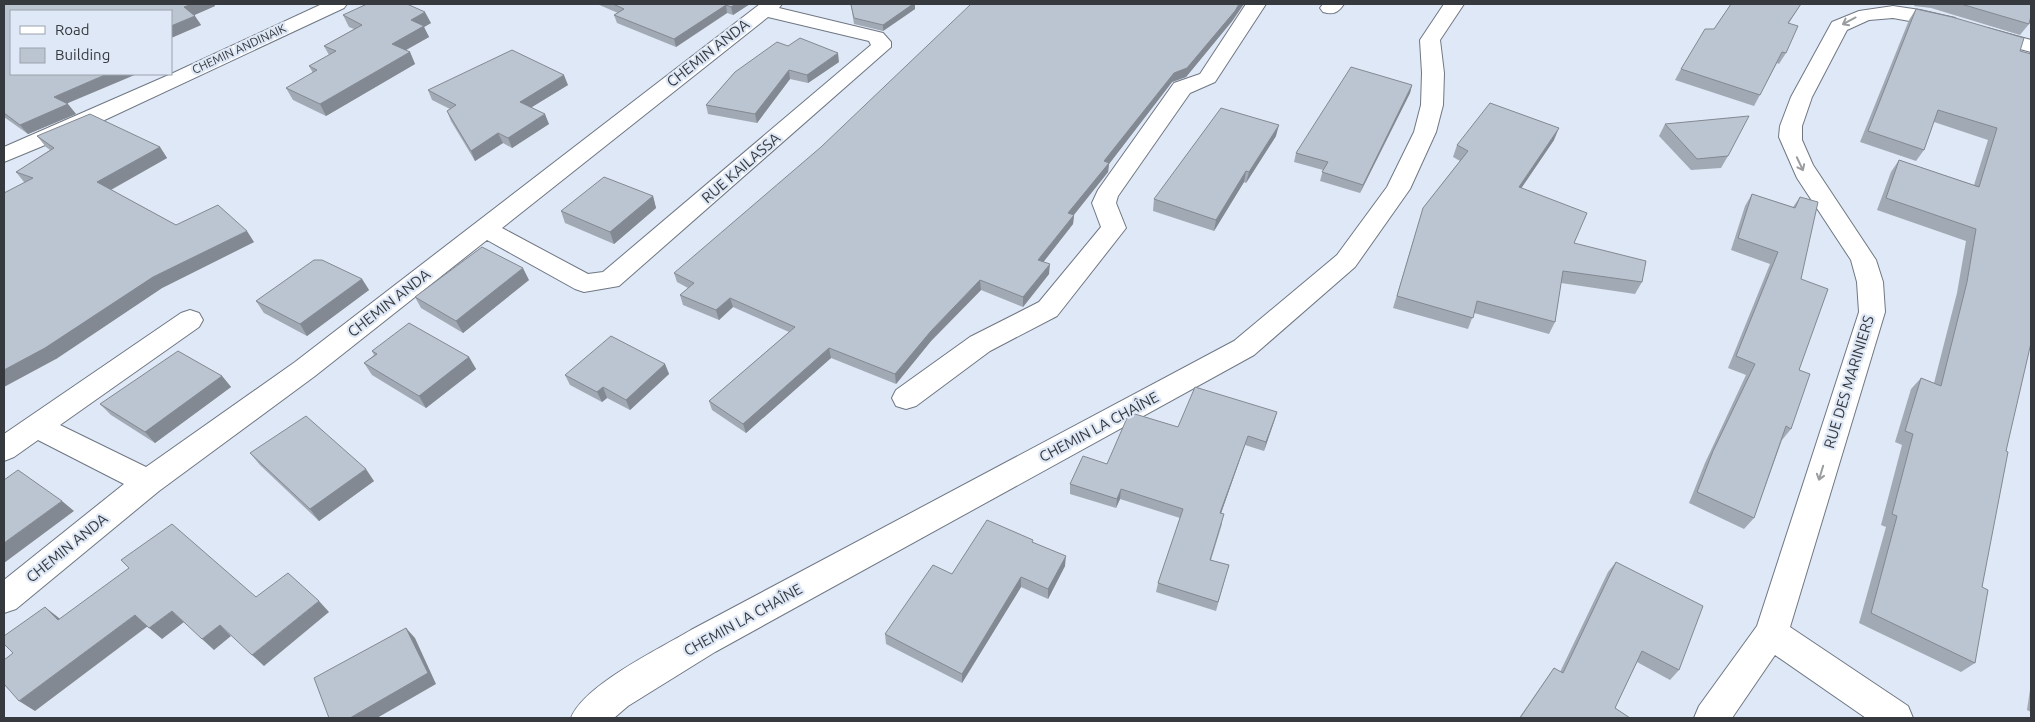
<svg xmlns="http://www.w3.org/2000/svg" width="2035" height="722" viewBox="0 0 2035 722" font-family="Ubuntu,sans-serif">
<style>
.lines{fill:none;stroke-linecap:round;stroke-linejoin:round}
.minor-casing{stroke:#6f7783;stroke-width:2}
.minor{fill:#fff;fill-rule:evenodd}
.wall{fill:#a1a9b4}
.shaded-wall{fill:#838992}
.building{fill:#bbc4d1;stroke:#838992}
.oneway{stroke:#9a9c9f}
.labels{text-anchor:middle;stroke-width:4.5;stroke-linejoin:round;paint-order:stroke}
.far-street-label{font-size:12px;fill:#363a3f;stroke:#dfe8f6}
.street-label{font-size:15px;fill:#363a3f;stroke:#dfe8f6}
</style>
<rect width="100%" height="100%" fill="#dfe8f6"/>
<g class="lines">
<defs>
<path id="minor" d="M322 4H347L344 8 96 124 4 162V147L171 74Z
M760 4H782L779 8 883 33 891 42V47L619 286 584 292 575 289 487 240 315 376 159 491 16 609 4 613V580L124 484 38 440 14 457 4 461V434L181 313 190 310 199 313 203 320 199 327 60 425 146 467 295 362ZM768 17 869 41 871 45 603 272 588 274 502 228Z
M1246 4H1266L1215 82 1190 93 1118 196 1116 203 1126 228 1057 316 990 351 916 406 906 409 896 406 892 398 896 390 970 337 1039 302 1101 227 1092 203 1098 190 1174 83 1200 74Z
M1323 4H1344C1338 13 1333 15 1323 12L1320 8Z
M1444 4H1464L1440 40 1444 73 1443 105 1436 132 1410 189 1355 267 1254 355 715 652 628 706 614 718H571C584 685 659 649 691 630L1234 341 1337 255 1387 187 1414 132 1421 105 1422 73 1420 40Z
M1893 6 1920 10 1955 18 1958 22 1955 26 1948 28 1893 18 1869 20 1847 30 1812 97 1802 126V140L1813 165 1876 260 1883 282 1885 312 1790 627 1908 706 1913 718H1866L1775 655 1732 718H1694L1699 706 1757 626 1859 312 1857 282 1851 260 1797 178 1779 137 1780 126 1791 97 1832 22 1859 11Z
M1987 28 2031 40V52L1980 38 1977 34 1980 30Z"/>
</defs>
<!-- minor casing -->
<use href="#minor" class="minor-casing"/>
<!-- minor -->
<use href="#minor" class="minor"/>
</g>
<!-- wall -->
<path class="wall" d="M4 4H214L215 6 194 15 201 25 171 38V11L67 104 76 114 28 134 4 117Z
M597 4H750L733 15 727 13 676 47 617 23 614 15 618 13Z
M852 4H915V9L883 31 854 24 851 5Z
M1731 4H1801L1789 23 1786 53 1779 64 1777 63 1754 106 1675 80 1681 69 1714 29Z
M1915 4H2031L2029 24 2020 35 1931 8 1914 6Z
M1916 9 2020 51 2006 451 1982 587 1975 663 1961 672 1859 623 1886 527 1881 525 1902 445 1895 442 1911 389 1921 378 1934 383 1957 293 1966 241 1877 210 1891 172 1899 160 1974 185 1988 140 1934 122 1924 150 1916 161 1860 142 1909 20Z
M343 15 431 23 424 27 429 37 406 50 410 52 415 64 326 116 293 100 286 88 313 73 309 66 329 55 324 46 354 29 349 27Z
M1233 20 1186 77 1172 82 1109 164 1108 172 1074 215 1073 224 1043 262 1049 274 1023 307 981 290 931 341 896 384 831 358 746 433 712 410 709 401 789 332 733 307 719 320 683 305 680 295 688 288 677 282 674 273Z
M839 62 808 83 790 79 757 123 708 114 706 105 735 72Z
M568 85 531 107 549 124 512 148 503 143 475 161 451 121 447 111 450 109 432 100 428 90Z
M1412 85 1410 93 1360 193 1320 181 1323 170 1294 162 1296 153Z
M1665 124 1728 156 1721 168 1691 170 1659 136Z
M37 136 160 147 167 158 111 190 176 225 254 242 162 288 56 359 24 182 16 172 50 150 46 147Z
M1276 136 1246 183 1244 182 1214 231 1153 211 1154 199Z
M1554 140 1521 188 1574 243 1642 282 1635 294 1561 283 1555 322 1549 334 1474 313 1468 329 1393 308 1423 208 1460 161 1453 157 1457 145Z
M1752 194 1793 207 1800 197 1801 279 1799 370 1791 429 1782 440 1754 518 1744 529 1689 503 1705 463 1746 375 1728 368 1770 264 1731 250 1745 206Z
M653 196 656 208 614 244 565 223 561 211Z
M362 279 369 290 307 336 264 313 256 301Z
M529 280 463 333 421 308 415 297Z
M372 351 469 357 476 369 426 408 372 375 364 363 374 355Z
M665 364 669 374 630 410 607 398 602 402 570 385 565 375Z
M222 376 231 387 155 443 111 415 100 404Z
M1277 412 1264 451 1245 445 1221 513 1222 524 1211 560 1229 565 1216 611 1156 592 1158 583 1180 518 1120 499 1116 508 1070 494V484L1107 464 1178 427Z
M250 453 374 481 319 521 260 465Z
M1033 542 1065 566 1048 599 1021 587 962 683 886 644 885 634 952 574Z
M1616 562 1679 670 1670 680 1637 662 1615 708 1630 718H1519L1554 668 1560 672 1608 572Z
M2031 683V712L2027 710Z"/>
<!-- shaded-wall -->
<path class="shaded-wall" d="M192 4H214L215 6 190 17 184 7Z
M736 4H750L733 15 731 7Z
M913 4H915V9L883 31V25Z
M1239 4H1244L1233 20 1186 77 1172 82 1109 164 1108 172 1068 222V213L1104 161 1174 73Z
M726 5 727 13 676 47 674 39Z
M425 12 431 23 424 27 429 37 397 55 392 44 411 20Z
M195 16 201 25 171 38V26Z
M410 52 415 64 326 116 320 104Z
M838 53 839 62 808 83 807 75Z
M789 70 790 79 757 123 755 114Z
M107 74H137L61 106 54 97Z
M564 75 568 85 524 112 520 102Z
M1412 85 1410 93 1360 193 1363 185Z
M68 104 76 114 28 134 20 125Z
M545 114 549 124 512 148 508 138Z
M1279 125 1276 136 1246 183 1249 172Z
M1559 128 1554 140 1514 199 1519 187Z
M498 133 503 143 475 161 471 151Z
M160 147 167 158 105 193 97 182Z
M1246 171 1244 182 1214 231 1216 220Z
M653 196 656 208 614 244 610 232Z
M1074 215 1073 224 1038 269V260Z
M247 231 254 242 162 288 56 359 4 387V370L153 277Z
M1050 264 1049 274 1023 307V297Z
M523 268 529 280 463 333 456 321Z
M362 279 369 290 307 336 300 324Z
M980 280 981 290 931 341 896 384 895 374 931 331Z
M730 298 733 307 719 320 716 310Z
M829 348 831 358 746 433 743 424Z
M469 357 476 369 426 408 419 396Z
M665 364 669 374 630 410 626 400Z
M222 376 231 387 155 443 145 432Z
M603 387 607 398 602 402 597 392Z
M1277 412 1274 422 1264 451 1266 442Z
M1248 436 1245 445 1218 522 1220 513Z
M366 469 374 481 319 521 310 509Z
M1121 489 1120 499 1116 508 1117 499Z
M62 501 74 511 4 563V543Z
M1066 556 1065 566 1048 599V589Z
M1021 577V587L962 683V674Z
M319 601 329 612 264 666 252 655Z
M45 607 59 618 72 631 58 620Z
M172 611 184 622 162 639 149 628Z
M135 615 148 626 35 711 19 701Z
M220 625 231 636 214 650 202 639Z
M406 628 415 638 436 684 377 718H350Z"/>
<!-- building -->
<path class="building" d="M4 4H192L184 7 195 16 171 26V11H11V74H107L54 97 68 104 20 125 4 113Z
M367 4H407L425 12 411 20 424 26 392 44 410 52 320 104 286 88 317 70 309 66 336 51 324 46 362 25 343 15Z
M613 4H736L731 7 726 5 674 39 614 15 624 9Z
M852 4H913L883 25 854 18 851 5Z
M971 4H1239L1235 11 1187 68 1174 73 1104 161 1109 163 1068 213 1074 215 1038 260 1050 264 1023 297 980 280 931 331 895 374 829 348 743 424 709 401 795 327 730 298 716 310 680 295 694 283 674 273 821 147Z
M1731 4H1801L1788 23 1798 26 1786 53 1782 52 1760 95 1681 69 1705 29H1714Z
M1961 4H2031V16L2029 24Z
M1916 9 1952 17 2024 38 2020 51 2031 54V343L2006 451 2008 452 1982 587 1988 590 1975 663 1871 613 1897 516 1892 514 1913 434 1905 431 1921 378 1941 386 1967 282 1976 229 1886 198 1899 160 1979 187 1997 128 1938 110 1924 150 1868 131Z
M800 38 838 53 807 75 789 70 755 114 706 105 735 72 777 42 788 46Z
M512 50 564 75 520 102 545 114 508 138 498 133 471 151 447 111 456 105 428 90Z
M1351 67 1412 85 1363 185 1322 172 1328 162 1296 153Z
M1490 103 1559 128 1519 187 1587 213 1574 243 1646 261 1642 282 1563 271 1555 322 1477 301 1473 318 1397 296 1423 208 1468 151 1457 145Z
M1221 108 1279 125 1249 172 1246 171 1216 220 1154 199Z
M90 114 160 147 97 182 176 225 218 205 247 231 153 277 45 348 4 370V193L33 178 16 172 54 148 37 136Z
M1749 116 1728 156 1697 159 1665 124Z
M604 177 653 196 610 232 561 211Z
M1752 194 1795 208 1800 197 1818 202 1801 279 1828 289 1799 370 1810 374 1791 429 1786 426 1754 518 1697 492 1713 451 1755 364 1736 356 1778 252 1738 238Z
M482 247 523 268 456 321 415 297Z
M314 260H322L362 279 300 324 256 301Z
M409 323 469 357 419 396 364 363 377 354 372 351Z
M611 336 665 364 626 400 603 387 597 392 565 375Z
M178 351 222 376 145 432 100 404Z
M1195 387 1277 412 1266 442 1248 436 1220 513 1224 514 1210 560 1229 565 1218 602 1158 583 1183 509 1121 489 1117 499 1070 484 1083 456 1107 464 1127 418 1135 414 1178 427Z
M306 416 366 469 310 509 250 453Z
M18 470 62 501 4 543V480Z
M987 520 1033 540 1032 542 1066 556 1048 589 1021 577 962 674 885 634 933 565 952 574Z
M172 524 256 597 288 573 319 601 252 655 220 625 202 639 172 611 149 628 135 615 19 701 4 684V660L13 653 4 644V636L45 607 58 620 129 568 121 560Z
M1616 562 1703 606 1679 670 1642 651 1615 708 1630 718H1520L1554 668 1563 673Z
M406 628 428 673 350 718H329L314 678Z"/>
<!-- one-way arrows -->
<defs><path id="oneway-shaft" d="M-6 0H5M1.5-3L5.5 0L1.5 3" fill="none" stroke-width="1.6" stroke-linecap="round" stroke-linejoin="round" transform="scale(1.25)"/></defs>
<g class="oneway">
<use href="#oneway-shaft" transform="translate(1849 21) rotate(152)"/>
<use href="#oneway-shaft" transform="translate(1800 164) rotate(65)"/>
<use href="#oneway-shaft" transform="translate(1821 473) rotate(107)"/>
</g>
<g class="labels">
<!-- far-street labels -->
<g class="far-street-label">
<text transform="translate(239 49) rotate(-25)" y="4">CHEMIN ANDINAIK</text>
</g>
<!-- street labels -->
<g class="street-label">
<text transform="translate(708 53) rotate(-38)" y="5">CHEMIN ANDA</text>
<text transform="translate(741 168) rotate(-41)" y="5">RUE KAILASSA</text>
<text transform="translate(389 303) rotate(-38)" y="5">CHEMIN ANDA</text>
<text transform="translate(1849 382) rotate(-73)" y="5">RUE DES MARINIERS</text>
<text transform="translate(1099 427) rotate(-28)" y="5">CHEMIN LA CHAÎNE</text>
<text transform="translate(67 548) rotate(-39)" y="5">CHEMIN ANDA</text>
<text transform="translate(743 620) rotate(-29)" y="5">CHEMIN LA CHAÎNE</text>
</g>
</g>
<!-- border -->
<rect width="2035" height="722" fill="none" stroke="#363a3f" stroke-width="10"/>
<!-- legend -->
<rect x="10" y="10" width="162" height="65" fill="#dfe8f6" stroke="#9ba2ad"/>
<rect x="20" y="26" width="25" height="8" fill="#ffffff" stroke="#9ba2ad"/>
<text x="55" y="35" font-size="15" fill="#363a3f">Road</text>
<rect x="20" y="48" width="25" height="15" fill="#bbc4d1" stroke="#9ba2ad"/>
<text x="55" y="60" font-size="15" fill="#363a3f">Building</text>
</svg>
